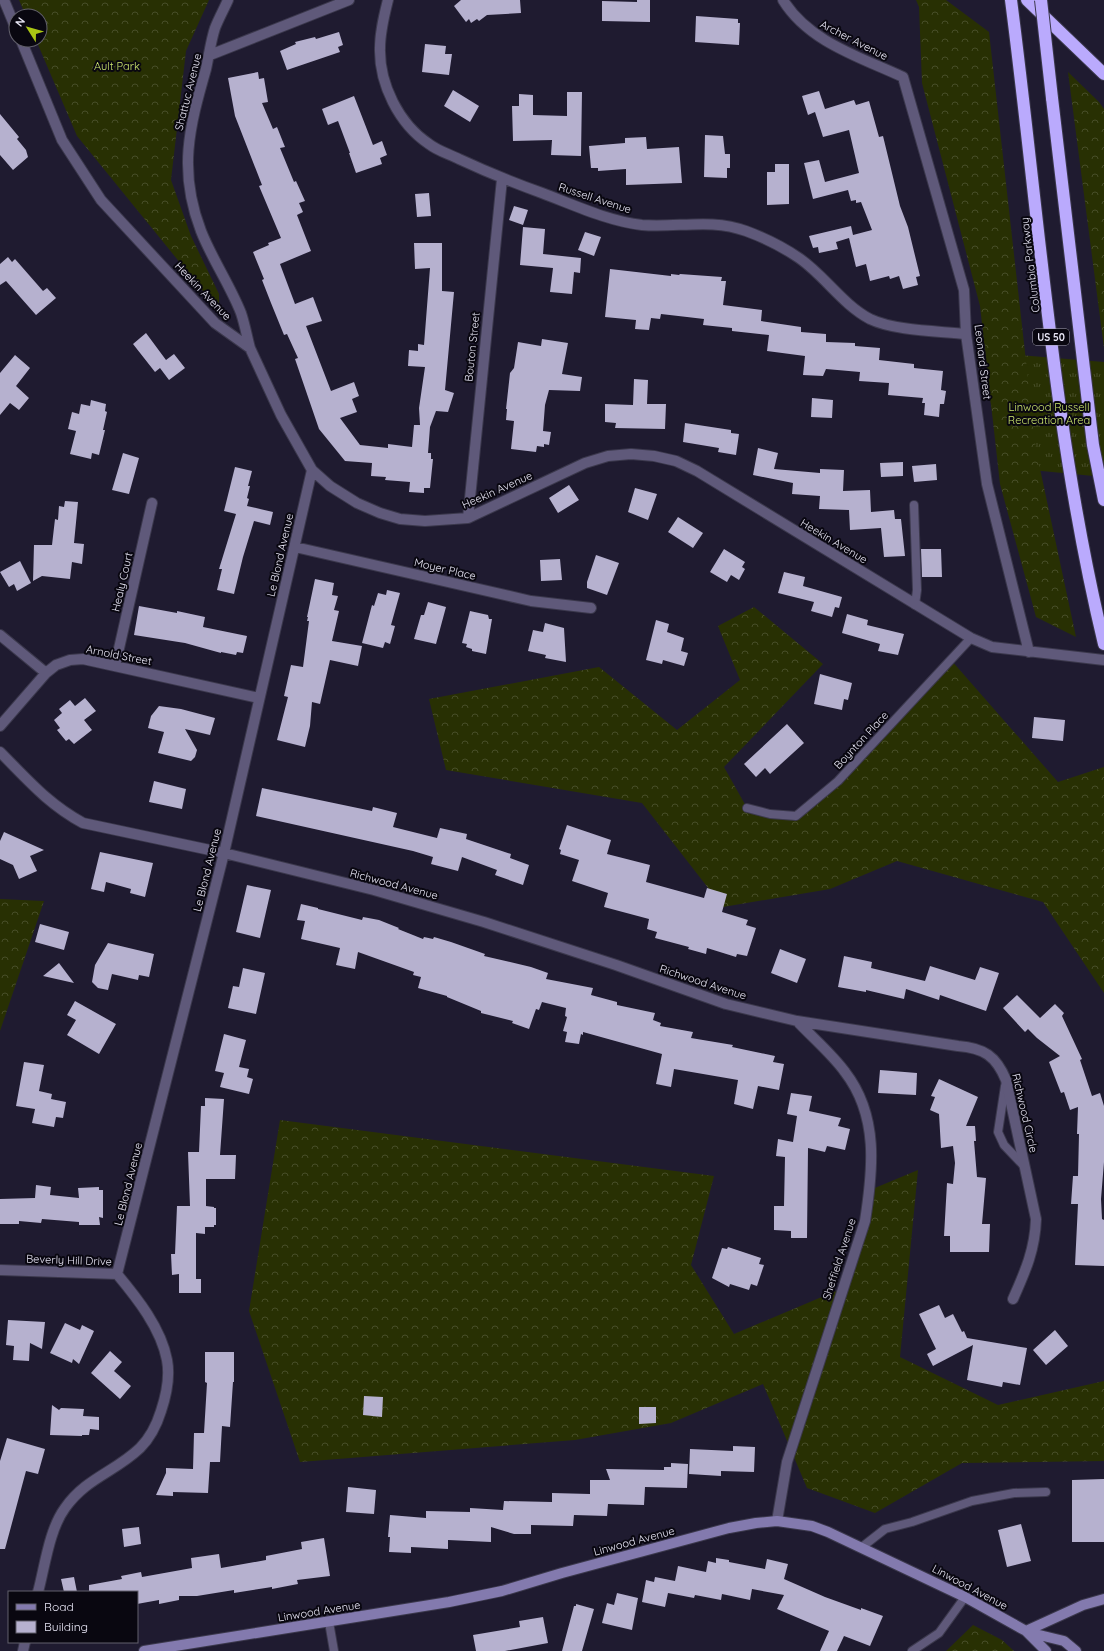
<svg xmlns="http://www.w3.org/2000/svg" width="1104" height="1651" viewBox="0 0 1104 1651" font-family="Quicksand,sans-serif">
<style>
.grass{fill:url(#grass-tufts)}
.forest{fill:url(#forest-crowns)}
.building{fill:#b6b1cf}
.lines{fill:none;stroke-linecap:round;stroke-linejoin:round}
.lane-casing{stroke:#3b384c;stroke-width:10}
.street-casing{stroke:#3b384c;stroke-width:12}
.secondary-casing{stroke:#3b384c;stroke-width:12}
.highway-casing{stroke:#3b384c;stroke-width:14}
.lane{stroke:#5f597a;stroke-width:8}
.street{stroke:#5f597a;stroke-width:10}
.secondary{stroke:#837aae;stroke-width:10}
.highway{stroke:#baaafd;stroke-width:12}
.highway-bridge-casing{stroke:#3b384c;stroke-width:14;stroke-linecap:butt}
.highway-bridge{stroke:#baaafd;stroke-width:12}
.labels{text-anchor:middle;stroke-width:4;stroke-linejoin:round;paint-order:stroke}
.shield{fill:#090710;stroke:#a6a4b1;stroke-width:1}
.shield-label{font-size:10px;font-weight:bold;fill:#e9e7f6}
.street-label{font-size:11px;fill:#e9e7f6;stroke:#090710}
.park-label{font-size:11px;fill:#cbe46d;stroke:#090710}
</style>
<defs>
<pattern id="grass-tufts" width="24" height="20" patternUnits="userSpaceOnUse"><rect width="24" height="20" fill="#283003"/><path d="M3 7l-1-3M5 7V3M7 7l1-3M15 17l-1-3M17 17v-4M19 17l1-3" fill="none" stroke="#474e28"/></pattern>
<pattern id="forest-crowns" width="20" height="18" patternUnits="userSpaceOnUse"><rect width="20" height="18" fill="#283003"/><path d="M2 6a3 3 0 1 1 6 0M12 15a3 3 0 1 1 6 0" fill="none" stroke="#474e28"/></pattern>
</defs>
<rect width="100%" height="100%" fill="#1f1b30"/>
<!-- grass -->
<path class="grass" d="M995 353 1104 362V477L1001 467 990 398Z"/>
<!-- forest -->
<path class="forest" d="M19 0H209L186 51 171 180 191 236 219 294V307L203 291 77 136 36 40H40V16H26Z
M916 0H946L989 32 1036 450 1076 637 1036 617 1000 484 980 306 922 83 919 7Z
M1068 72 1099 102 1104 109V348Z
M754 607 823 664 724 767 747 808 796 816 817 799 951 660 1058 782 1104 767V993L1043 902 897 861 830 889 723 907 642 803 446 770 429 699 599 667 677 730 740 680 718 626Z
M0 899 44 901 0 1031Z
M280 1120 714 1176 691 1265 734 1334 843 1288 870 1190 918 1170 900 1357 998 1405 1104 1381V1461L962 1463 875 1513 807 1488 763 1384 671 1423 575 1440 300 1462 249 1311Z
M973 1625 1002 1640 1014 1651H946Z"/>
<!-- building -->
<path class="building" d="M461 0H520L521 13 487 15 479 21 477 19 471 23 469 19 466 22 454 6Z
M637 0H650V22L602 21V1L637 2Z
M696 16 738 19V23H740L739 45 695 42Z
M339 32 343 45 338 47 340 52 287 70 280 51 296 44 295 42 315 37 316 39Z
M425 44 446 46 445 54H452L449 75 422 72Z
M258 72 259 79 264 78 268 102 262 103 273 129 277 127 285 147 280 148 294 182 296 181 305 201 299 203 303 212 297 215 311 251 280 264 295 304 313 297 322 321 306 326 331 391 354 382 359 396 352 399 357 412 340 418 360 445 388 448V444L412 447 414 425H420L419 408 425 367 408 366 409 350 418 351V344L424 345 430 268 415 269 414 243H442V291L454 292 445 390 454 393 448 412 436 411 430 427 428 453H431V459H433L430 488H424V493L409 492 410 482 385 480 386 477 371 476 372 463 345 461 319 429 295 359 298 358 287 334 284 335 271 303 262 280 264 279 253 252 269 245 268 243 281 238 259 186 262 185 235 116 228 78Z
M453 90 479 106 470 122 444 106Z
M819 91 825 109 854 100 856 105 869 101 879 137 883 136 900 206 908 227 920 276 916 277 918 285 903 289 899 276 890 279 889 276 870 281 866 264 856 267 849 238 836 242 838 249 819 253 818 247 813 248 809 236 851 226 853 235 872 230 861 202 856 203V200L851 201 848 190 813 199 804 163 819 160 825 182 859 173 849 130 823 137 815 112 808 115 802 96Z
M567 92H582L581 156 551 155 552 140 513 141 512 106H519V94L533 95V115L567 116Z
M354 96 373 145 382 141 387 155 380 158 382 164 356 173 349 153H350L338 121 328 125 322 109Z
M0 114 19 137 17 139 26 150 28 157 13 170 0 155Z
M705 135 723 136 725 154H730V168H727V178L704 177Z
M646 137 647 149 679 147 682 183 626 185V169L598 171V168H591L589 146 625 143V138Z
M775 164H789V204L767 205V172H775Z
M429 193 431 216 417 217 415 194Z
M514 206 528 210 523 225 509 220Z
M523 227 545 229 543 254 581 258 580 273 574 272 572 294 550 292 553 268 520 265Z
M585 232 601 237 594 256 578 250Z
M8 257 12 262 15 259 43 291 47 288 56 298 36 315 6 281 0 285V264Z
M610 269 671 276V274L679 275 680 274 722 277 721 281H726L723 305 762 310 761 321 801 327V332L826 334V342L855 343V346L880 348 879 360 914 364V368L943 371 941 390 946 391 944 404H940L939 417 924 415 925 403H922L923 398 888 395 889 383 859 381 860 372 826 369 823 376 803 375 805 356 767 351 769 335 732 331V328L703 325 704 319 687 317 661 314 660 319 651 318 649 330 635 329 636 320 605 317Z
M146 333 166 360 174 354 185 368 169 380 160 368 155 372 133 344Z
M542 339 568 343 562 374 582 377 580 391 549 390 545 405 543 431 551 432 549 445 544 444V447L537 446 536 452 511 449 514 421 506 420 507 409H506L510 373 514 368 518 342 541 346Z
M15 355 30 368 16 386 29 398 19 410 10 403 0 415V373Z
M634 379 648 380 647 404H666L665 429 615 428 616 423 605 422V404L633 405Z
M812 398 833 400 832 418 811 417Z
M91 400 106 404 105 411 107 412 103 430H105L99 455 92 453 91 459 70 454 76 431 68 429 72 412 79 414 81 404 90 406Z
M685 423 731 430V433L739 434 736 455 718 452 719 448 683 442Z
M758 448 778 453 774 469 820 473V469L844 470 843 491 870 490 871 512 894 510 895 519H901L905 556 884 557 881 528 850 530 849 510 819 509 820 496 792 494 793 483 753 475Z
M123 453 139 458 129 494 112 490Z
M903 462V476L881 477 880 463Z
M936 464 937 480 914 482 912 466Z
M235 467 252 471 248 486H250L247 498 249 499 247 506 273 512 270 525 254 521 243 557 234 594 217 590 222 569H219L236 514 224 511Z
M569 485 579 500 558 513 549 498Z
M635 488 657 494 648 520 628 512Z
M65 501 78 502 74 543 84 544 82 564 72 562 70 579 42 576 33 581 34 545H52L55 519 58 520 59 506 64 507Z
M678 517 703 533 693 548 668 532Z
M724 549 745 562 742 567 745 569 739 580 731 575 727 582 710 572Z
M921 549H941L942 577H922Z
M596 555 619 563 607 595 587 588V582Z
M560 559 562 580 541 581 540 560Z
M20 561 31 583 17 591 14 584 9 587 0 572Z
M784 572 805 577 803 586 842 597 839 608 835 607 832 617 811 611 814 602 778 593Z
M315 579 334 583 332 595 338 596 334 610 339 611 332 641 362 646 358 666 330 660 320 704 312 702 310 726 305 747 277 740 288 697 284 696 291 665 303 667 309 621H307L308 617H307Z
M387 590 400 593 391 625 395 626 390 644 385 642 383 648 362 643 372 605 374 606 378 593 386 595Z
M428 602 446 607 436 644 414 639 421 615H424Z
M139 606 177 613V611L205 617 203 627 247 636 243 653 237 652 236 655 221 652V653L185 643 134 635Z
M470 611 488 615 489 619H492L486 654 472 651V649L466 647 467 644 462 643Z
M847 614 868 620 867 625 904 634 898 655 878 651 880 644 842 633Z
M656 620 669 624 667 632 684 638 681 651 688 653 684 666 663 660 662 664 646 660Z
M545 623 564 628 566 662 545 658 546 655 528 651 533 630 543 632Z
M820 674 852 683 848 700 844 699 842 710 814 704Z
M85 698 96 711 84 720 92 730 74 744 69 739 66 741 57 730 60 728 54 720 62 713 59 709 70 700 75 706Z
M159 706 181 709 215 718 210 735 185 729 197 750 195 757 191 761 158 753 164 732 148 728 151 716Z
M1034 717 1065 720 1063 741 1032 738Z
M787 724 804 743 770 774 765 768 756 777 744 764Z
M154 781 186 789 182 809 149 802Z
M262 788 372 811 373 807 397 813 393 827 437 838 440 828 467 834 466 839 511 854 510 858 529 865 523 885 495 875 497 870 462 857 458 871 431 864 433 857 413 851 256 816Z
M567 825 611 840 607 854 650 865 646 882 704 898 707 888 727 894 722 912 748 920 746 925 756 928 747 956 737 954 736 957 707 948 706 954 688 949 689 947 655 938 657 932 647 929 649 919 604 907 608 893 572 881 579 860 560 854 561 850 559 849Z
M4 832 44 850 30 856 37 871 19 879 13 865 0 859V841Z
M100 852 153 863 145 897 130 893 131 889 106 882 104 892 91 889Z
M247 885 271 890 260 938 236 932Z
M301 904 318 908V909L362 920 363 917 379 920 399 928 398 929 423 939 424 937 433 939 434 937 451 942 485 954 484 956 531 967 548 973 546 979 593 988 591 995 617 1002V1005L655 1013 653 1020 661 1023 660 1026 693 1032 691 1038 733 1045 732 1047 775 1056 773 1062 784 1064 779 1090 758 1086 753 1109 734 1104 738 1080 674 1069 671 1087 656 1084 662 1054 583 1032V1035L581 1034 579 1044 565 1042 567 1032 563 1031 567 1017 565 1016 566 1008 542 1002 539 1010 536 1009 529 1029 512 1023 513 1021 481 1013V1011L447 997V996L418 988 421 977 413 975 414 972 358 952 355 969 336 965 340 948 301 939 305 921 297 920Z
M40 924 69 932 64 950 35 942Z
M108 943 154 954 149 977 139 975 138 980 112 974 108 990 98 988 92 982 95 965Z
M780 949 806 959 797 983 771 973Z
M844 956 872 962 871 968 925 981 930 966 975 980 980 967 999 973 986 1011 940 995 939 1000 906 989 904 999 866 990V992L838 987Z
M59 963 74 983 43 976Z
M243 968 265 973 256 1014 228 1008 233 986 239 987Z
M1017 995 1040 1018 1055 1004 1064 1013 1062 1016 1082 1059 1080 1060 1092 1096 1100 1093 1104 1106V1162L1101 1199 1102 1219 1104 1220V1266L1075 1265 1078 1204H1071L1073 1176H1078L1079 1134H1077L1078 1107 1070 1110 1064 1092 1061 1093 1049 1062 1060 1056 1037 1038 1028 1029 1025 1032 1003 1008Z
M75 1001 116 1024 99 1054 67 1035 76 1020 67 1015Z
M224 1034 246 1040 239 1067 249 1069 247 1077 253 1079 249 1094 220 1087 224 1073 215 1071Z
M24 1062 44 1065 39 1091 52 1094 51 1099 66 1102 63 1118 56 1117 54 1127 32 1123 35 1109 16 1106Z
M880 1070 917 1073 916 1095 878 1093Z
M939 1079 978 1097 966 1126H975L976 1141H974L977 1177 986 1178 982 1224H990L989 1252H950V1236H944L947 1183 953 1184 955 1163 953 1146 941 1148 939 1114 930 1110 935 1097 931 1096Z
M791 1093 812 1096 809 1111 841 1118 838 1126 850 1129 845 1150 827 1146 825 1152 808 1148 807 1238H791V1231L774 1230V1206H784L785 1157 776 1156 778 1139 793 1142 797 1116 787 1114Z
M205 1098 224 1099 220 1155H236L235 1179H206V1206L214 1207V1208H216V1225H214V1227H205V1234L196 1233V1279H201V1293H179V1274L172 1275 171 1254H175L177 1206H190L188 1152H199L201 1106H205Z
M36 1185 51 1187 50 1195 79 1198 78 1188 99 1187V1190H103V1218L99 1217 100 1225H79V1222L42 1219 41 1223 19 1221V1224H0V1199L35 1198Z
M728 1247 761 1258 759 1264 764 1265 757 1286 751 1284 749 1290 730 1284 729 1287 712 1278 722 1248 727 1249Z
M939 1305 945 1318 953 1314 962 1332 964 1331 967 1338 1027 1348 1020 1385 1003 1382 1002 1387 967 1380 973 1345 933 1366 927 1354 936 1349 919 1314Z
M8 1320 45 1322 42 1349 30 1343 29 1361 13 1360 14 1346 6 1345Z
M65 1323 80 1330 82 1325 94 1331 79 1364 73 1359 72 1363 50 1353Z
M1055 1330 1068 1346 1046 1365 1033 1350Z
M110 1351 122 1362 114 1371 131 1386 120 1399 91 1373Z
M205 1352H234V1382H233L230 1427 222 1426 220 1462H210L208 1493 173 1492V1496L156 1495 166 1473V1468L193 1469 194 1433H204L207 1383 205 1382Z
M364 1396 383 1397 382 1417 363 1415Z
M52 1405 59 1410 61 1408 84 1409 83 1416 99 1417V1430L90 1429 89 1435H82V1436L50 1435Z
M639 1407H656V1423L639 1424Z
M7 1438 45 1449 38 1474 26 1471 5 1549H0V1461Z
M733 1446 755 1447 754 1472 721 1471V1476L689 1474 690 1449 733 1451Z
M671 1463 688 1464 687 1488 645 1487 644 1505 608 1504 607 1516 574 1515 573 1526 531 1525V1534H514L491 1527V1542L448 1540V1549L411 1547V1553L389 1552 390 1537H388L390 1515 426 1518V1511L470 1512V1508L503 1510 504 1501 552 1502V1493L590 1494V1480H610L606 1469 664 1470V1467H671Z
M1104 1479V1542H1072V1480Z
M348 1487 376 1490 374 1514 346 1512Z
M1021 1524 1031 1561 1007 1567 998 1530Z
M139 1527 141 1544 124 1547 122 1529Z
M324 1538 330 1576 297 1580 298 1584 272 1589V1587L234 1593V1590L197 1596H179V1600L159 1604V1600L137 1604V1592H89V1585L122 1579 121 1576 141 1572 142 1577 192 1568 191 1558 219 1554 221 1568 266 1560V1556L302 1549 301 1542Z
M716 1558 729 1560V1562L765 1569 767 1559 788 1564 784 1579 825 1597 861 1610V1608L883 1616 870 1646 844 1636 837 1651H820L829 1631 777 1609 784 1595 752 1589 750 1600 722 1594 721 1600 695 1595 694 1598 668 1593 665 1607 642 1602 646 1580 654 1582 655 1577 675 1581 678 1566 706 1572 708 1561 716 1563Z
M74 1577 77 1592H64L61 1579Z
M617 1593 638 1598 632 1630 602 1623 607 1603 614 1605Z
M576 1604 594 1609 582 1651H562L574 1606H576Z
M543 1617 548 1643 505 1651H476L473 1635 520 1627 519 1621Z"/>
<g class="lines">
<defs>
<path id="lane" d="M914 505 917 590 915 605
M747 808 770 814 796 816 838 781 971 638
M1005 1086 998 1132 1004 1145 1025 1167
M862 1547 885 1529 912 1522 972 1501 1014 1493 1046 1492
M329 1622 334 1651
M912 1651 939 1633 965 1597"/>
<path id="street" d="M4 0 16 29
M228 0C224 9 219 18 215 28 211 40 209 55 206 69 189 128 178 171 201 231 212 259 230 285 241 313 245 325 247 337 250 348
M388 0C384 16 380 31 380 48 379 84 399 124 429 144 438 151 449 154 459 159 487 172 514 183 542 193 574 205 608 221 642 225 677 228 711 218 746 231 765 238 783 247 799 258 825 276 842 304 870 319 895 331 939 331 966 334
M783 0C809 42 860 57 903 77L964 290 966 334 987 484 1029 652
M21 40 62 140 101 200 215 323 250 348 281 415 312 470 330 486 357 503 380 513 400 519 425 521 468 518 585 463 608 456 631 454 654 456 676 461 697 471 971 638 992 647 1104 660
M210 55 349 0
M468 518 502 179
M295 547 531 601 591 608
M0 635 46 673
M115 666 152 503
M0 726 46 673 56 665 70 660 83 659 259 698
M0 752C28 780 48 804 83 823L224 853 374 890 484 922 616 965 726 1004 797 1021 958 1046C984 1048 996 1056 1006 1080L1036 1219C1035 1250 1025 1272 1013 1299
M0 1270 117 1274C137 1298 161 1328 167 1360 170 1376 166 1396 161 1411 157 1424 150 1438 140 1448 115 1472 86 1478 65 1508 49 1530 45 1566 38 1592
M117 1274 224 853 312 470
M777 1521 787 1462 865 1221C873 1170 879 1116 845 1072 833 1055 812 1037 797 1021
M23 1651 25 1642"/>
<path id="secondary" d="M1026 1631 1083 1605 1104 1599
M1027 1632 1064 1641 1076 1651
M144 1651 449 1602 502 1591 562 1573 729 1528 756 1523 777 1521 812 1526 828 1532 965 1597 1026 1631 1046 1651"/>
<path id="highway" d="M1011 0C1039 215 1053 433 1104 644
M1027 0 1104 74
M1052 98 1093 445 1104 500"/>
</defs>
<!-- lane casing -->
<use href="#lane" class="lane-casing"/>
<!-- street casing -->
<use href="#street" class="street-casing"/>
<!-- secondary casing -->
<use href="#secondary" class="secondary-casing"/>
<!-- highway casing -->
<use href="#highway" class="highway-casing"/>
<!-- lane -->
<use href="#lane" class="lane"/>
<!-- street -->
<use href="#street" class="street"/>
<!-- secondary -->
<use href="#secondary" class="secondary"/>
<!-- highway -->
<use href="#highway" class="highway"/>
<defs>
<path id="highway-bridge" d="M1041 0 1052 98"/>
</defs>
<!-- highway-bridge casing -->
<use href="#highway-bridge" class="highway-bridge-casing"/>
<!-- highway-bridge -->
<use href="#highway-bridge" class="highway-bridge"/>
</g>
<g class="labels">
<!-- shield labels -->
<rect class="shield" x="1033" y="329" width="36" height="16" rx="3"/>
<g class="shield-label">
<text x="1051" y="341">US 50</text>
</g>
<!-- street labels -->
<g class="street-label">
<text transform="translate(854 40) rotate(27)" y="4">Archer Avenue</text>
<text transform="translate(188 92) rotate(-76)" y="4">Shattuc Avenue</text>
<text transform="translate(595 198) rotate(18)" y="4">Russell Avenue</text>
<text transform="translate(1030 265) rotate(-97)" y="4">Columbia Parkway</text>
<text transform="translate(203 291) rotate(46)" y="4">Heekin Avenue</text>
<text transform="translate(472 347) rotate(-84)" y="4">Bouton Street</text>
<text transform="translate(983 362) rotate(83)" y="4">Leonard Street</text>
<text transform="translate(497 490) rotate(-24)" y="4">Heekin Avenue</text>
<text transform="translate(834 541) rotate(31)" y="4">Heekin Avenue</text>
<text transform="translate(280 555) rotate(-77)" y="4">Le Blond Avenue</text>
<text transform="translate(445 569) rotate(13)" y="4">Moyer Place</text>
<text transform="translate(122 582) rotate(-77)" y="4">Healy Court</text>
<text transform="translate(119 655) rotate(11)" y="4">Arnold Street</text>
<text transform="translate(861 740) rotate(-47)" y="4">Boynton Place</text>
<text transform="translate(207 870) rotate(-76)" y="4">Le Blond Avenue</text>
<text transform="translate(394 884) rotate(15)" y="4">Richwood Avenue</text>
<text transform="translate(703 982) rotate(18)" y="4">Richwood Avenue</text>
<text transform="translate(1025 1113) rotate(77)" y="4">Richwood Circle</text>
<text transform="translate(128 1184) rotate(-76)" y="4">Le Blond Avenue</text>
<text transform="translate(839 1259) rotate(-72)" y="4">Sheffield Avenue</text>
<text transform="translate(69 1260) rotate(2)" y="4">Beverly Hill Drive</text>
<text transform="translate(634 1541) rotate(-15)" y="4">Linwood Avenue</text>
<text transform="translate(970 1587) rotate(28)" y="4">Linwood Avenue</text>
<text transform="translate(319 1611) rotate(-9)" y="4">Linwood Avenue</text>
</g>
<!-- park labels -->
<g class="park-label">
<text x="117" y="70">Ault Park</text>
<text x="1049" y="411">Linwood Russell<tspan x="1049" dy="13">Recreation Area</tspan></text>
</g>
</g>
<!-- legend -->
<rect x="8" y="1591" width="130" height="52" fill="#090710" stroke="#63616c"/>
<rect x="16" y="1604" width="20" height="6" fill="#837aae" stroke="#63616c"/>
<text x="44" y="1611" font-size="12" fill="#e9e7f6">Road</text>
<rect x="16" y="1621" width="20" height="12" fill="#b6b1cf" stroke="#63616c"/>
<text x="44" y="1631" font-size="12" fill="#e9e7f6">Building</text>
<!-- north arrow -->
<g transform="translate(28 28) rotate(307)"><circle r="19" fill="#090710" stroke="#63616c"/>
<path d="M0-3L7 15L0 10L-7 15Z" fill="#abc614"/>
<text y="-6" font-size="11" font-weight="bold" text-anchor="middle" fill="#e9e7f6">N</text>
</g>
</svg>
